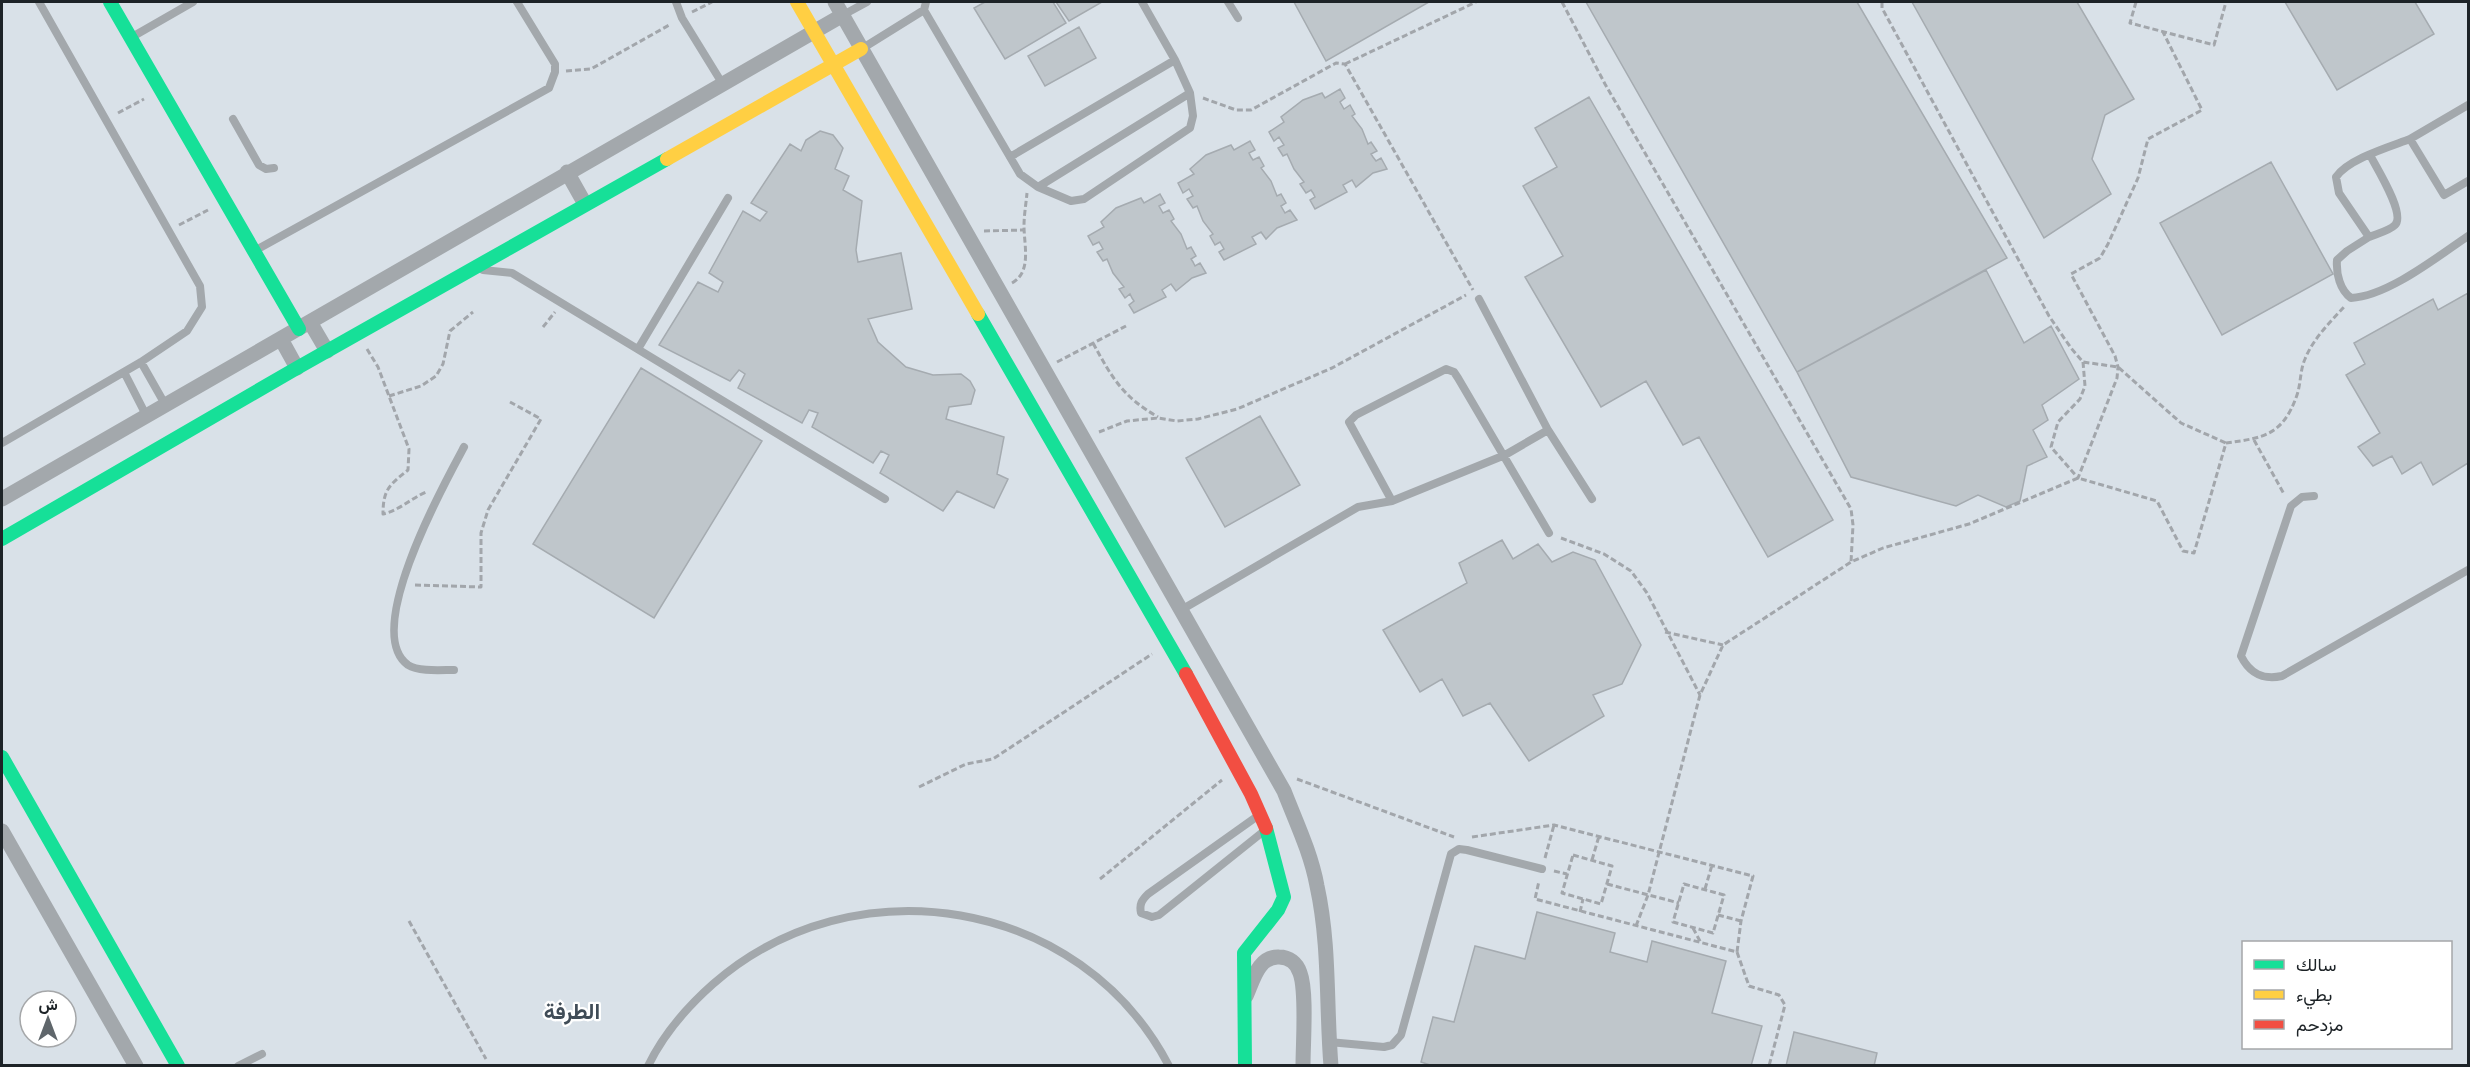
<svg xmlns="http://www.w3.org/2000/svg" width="2470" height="1067" viewBox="0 0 2470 1067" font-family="'Varela Round',Vazirmatn,sans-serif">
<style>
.building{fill:#bfc6cb;stroke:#a5abb0;stroke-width:1.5}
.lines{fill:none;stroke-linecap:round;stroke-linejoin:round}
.path{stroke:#a2a6ab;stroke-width:3;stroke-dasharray:6 3;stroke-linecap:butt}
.lane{stroke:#a3a8ac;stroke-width:8}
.street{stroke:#a3a8ac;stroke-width:15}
.fast{stroke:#16e098;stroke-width:14}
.slow{stroke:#ffcf43;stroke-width:14}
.jam{stroke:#f24e42;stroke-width:14}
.labels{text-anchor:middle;stroke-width:4.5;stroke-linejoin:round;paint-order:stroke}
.district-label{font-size:22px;font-weight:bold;fill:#404c57;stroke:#fff}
</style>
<rect width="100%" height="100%" fill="#d9e1e8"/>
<!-- building -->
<path class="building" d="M985 2H1053L1066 23 1005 59 974 8Z
M1056 2H1102L1069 21Z
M1294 2H1429L1326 61Z
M1586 2H1857L2007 258 1797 372Z
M1912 2H2077L2134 99 2105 115 2092 159 2111 194 2044 238Z
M2285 2H2415L2434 34 2337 90Z
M1079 27 1096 58 1045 86 1028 56Z
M1340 89 1345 98 1340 102 1344 109 1350 105 1355 114 1352 116 1362 129 1368 144 1371 142 1377 151 1371 154 1373 157 1376 161 1381 158 1387 169 1373 173 1356 187 1352 180 1343 185 1347 192 1315 209 1310 200 1315 197 1313 193 1311 190 1306 193 1300 184 1304 182 1294 169 1287 154 1283 156 1278 148 1284 145 1279 137 1274 141 1269 132 1284 122 1281 117 1303 100 1322 93 1325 98Z
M1589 97 1833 520 1768 557 1699 437 1683 445 1646 381 1601 407 1525 277 1563 256 1523 186 1557 167 1535 128Z
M820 131 833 135 843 148 835 169 849 176 843 190 862 201 856 250 858 262 901 253 912 309 868 319 878 342 906 367 933 375 961 374 970 381 975 390 971 404 949 407 946 419 1004 437 997 474 1008 479 994 508 957 491 943 511 880 473 889 455 881 451 873 463 812 427 818 413 809 410 802 423 738 388 745 374 739 370 730 381 659 345 698 282 718 292 723 282 709 273 743 211 760 221 767 212 751 203 790 144 801 151 806 140Z
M1250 141 1255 150 1249 153 1251 157 1253 160 1259 157 1264 166 1261 168 1271 181 1277 196 1281 194 1286 203 1281 206 1285 213 1290 210 1297 220 1277 228 1266 239 1261 232 1252 237 1256 244 1224 260 1219 252 1224 249 1220 242 1215 245 1210 236 1213 234 1203 221 1197 206 1193 208 1187 199 1193 196 1189 189 1183 193 1178 183 1194 174 1190 169 1206 155 1231 145 1234 150Z
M2271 162 2333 274 2222 335 2160 223Z
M1160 194 1165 203 1159 206 1163 213 1169 210 1174 219 1171 221 1181 234 1187 249 1191 247 1196 256 1191 259 1193 262 1195 266 1200 263 1206 273 1192 278 1176 291 1171 284 1162 290 1166 297 1134 313 1129 305 1134 301 1132 298 1130 294 1125 298 1119 289 1124 287 1113 273 1107 259 1103 261 1097 252 1103 249 1099 242 1093 245 1088 236 1104 227 1101 222 1116 208 1141 198 1144 203Z
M1986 270 2024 343 2051 326 2079 379 2042 405 2048 420 2033 430 2047 457 2027 466 2020 501 2006 507 1978 495 1956 506 1851 477 1797 372Z
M2468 293V463L2433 485 2421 462 2402 474 2392 456 2373 466 2358 447 2380 433 2346 375 2365 364 2354 343 2433 299 2438 310Z
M641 368 762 441 654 618 533 544Z
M1260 416 1300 485 1225 527 1186 458Z
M1502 540 1513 559 1538 544 1552 562 1573 552 1595 560 1641 645 1622 684 1593 695 1604 716 1529 761 1490 703 1463 716 1442 679 1420 692 1383 630 1467 583 1459 563Z
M1537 912 1615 933 1610 952 1647 962 1652 941 1726 961 1712 1013 1762 1026 1751 1066H1433L1421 1062 1433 1017 1454 1022 1475 946 1525 959Z
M1794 1032 1877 1053 1874 1066H1786Z"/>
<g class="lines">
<!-- path -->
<path class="path" d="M1562 2 1605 84 1851 509 1853 525 1851 562
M1882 2V8L2049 316 2071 348 2083 362 2118 367 2181 423 2226 443
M2136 2 2130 23 2214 45 2226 2
M692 12 712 2
M1345 64 1476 2
M566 71 591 69 671 24
M1203 98 1236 110H1251L1336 63 1345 64 1473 290
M118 113 144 99
M179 225 208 210
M984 231 1024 230
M1012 283C1032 272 1024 245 1024 226 1024 215 1026 204 1027 193
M543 327 555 312
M1093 343C1112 378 1123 397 1158 417
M367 349 378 367 409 449 408 470C389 485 383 490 383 514 400 510 410 499 426 492
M1057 362 1126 326
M2083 362 2085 386 2080 399 2058 422 2051 447 2078 478 2117 378 2118 367 2115 356 2071 274 2100 258 2108 244 2138 178 2148 139 2202 110 2163 32
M389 396 421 386 436 376 443 364 450 331 473 312
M1099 432 1127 421 1158 418 1177 421 1198 419 1237 409 1332 368 1466 295
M2254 440 2284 494
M1561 538 1604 554 1631 571 1647 593 1700 695
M415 585 481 587V533L488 510 541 419 510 402
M1665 632 1723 645
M1297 779 1454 837
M919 787 966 764 993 759 1152 654
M1472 837 1554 825 1753 876 1741 921 1737 952 1535 899 1539 881
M1573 855 1612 866 1601 904 1562 893Z
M1545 858 1554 825
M1592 860 1599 836
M1554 871 1567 874
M1100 879 1222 780
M1607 884 1679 903
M1684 884 1724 895 1713 933 1673 922Z
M1705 889 1712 865
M1580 912 1583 899
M1718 915 1741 921
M409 921 486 1059
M1636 926 1648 895 1700 695 1723 645 1851 562 1883 548 1969 524 2078 478 2157 501 2183 551 2194 553 2226 443C2264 438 2283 435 2297 395 2301 383 2300 370 2305 359 2313 339 2330 322 2344 307
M1693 928 1701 943
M1737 952 1749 986 1779 995 1785 1005 1769 1066"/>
<!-- lane -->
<path class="lane" d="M676 2 682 18 722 83
M1228 2 1238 18
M924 10 926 2
M843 15 867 2
M132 37 193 2
M863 48 924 10 1020 174 1038 187 1190 93 1175 60 1142 2
M2468 105 2410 139 2444 195 2468 181
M233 119 259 165 266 169 274 168
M2410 139C2389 147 2348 159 2336 177L2339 193 2369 237 2347 251 2337 260C2336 274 2340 290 2351 298 2388 296 2437 257 2468 236
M1010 157 1175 60
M1038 187 1071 201 1084 199 1190 128 1193 116 1190 93
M2369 237C2376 234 2389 231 2395 225 2406 214 2376 167 2370 155
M256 250 549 88 555 72V64L517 2
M483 270 512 273 885 499
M638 349 728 198
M141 362 166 406
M124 372 147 417
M1548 430 1592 499
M2 443 141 362 187 331 202 307 200 286 39 2
M2314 496 2302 497 2291 506 2241 656C2250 674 2263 680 2282 676L2468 570
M1392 501 1349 422 1356 415 1446 369 1454 372 1458 378 1549 533
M1181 610 1358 507 1392 501 1505 455 1548 430 1479 299
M454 670C441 670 419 672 408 665 362 632 444 484 464 447
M1259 815 1148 894C1142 900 1139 904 1141 913L1152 917 1159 915 1264 831
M1329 1042 1384 1047 1392 1045 1401 1035 1451 854 1459 849 1467 850 1542 869
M238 1066 262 1054
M648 1066C663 1035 687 1007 713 984 853 861 1081 897 1169 1066"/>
<!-- street -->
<path class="street" d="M835 2 1284 791C1296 822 1311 853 1317 886 1330 945 1326 1006 1331 1066
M567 172 585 204
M310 322 327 351
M281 339 297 368
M2 499 843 15
M2 831 136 1066
M1246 996C1253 981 1258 956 1279 957 1289 957 1297 963 1300 973 1307 991 1303 1043 1303 1066"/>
<!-- fast -->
<path class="fast" d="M110 2 299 329
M978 314 1186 674
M2 539 297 368 667 159
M2 757 178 1066
M1245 1066 1244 953 1278 910 1284 897 1266 828"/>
<!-- slow -->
<path class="slow" d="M797 2 978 314
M667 159 861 49"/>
<!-- jam -->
<path class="jam" d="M1186 674 1251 794 1266 828"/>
</g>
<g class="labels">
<!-- district labels -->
<g class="district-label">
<text x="572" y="1019">الطرفة</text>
</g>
</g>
<!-- border -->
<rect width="2470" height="1067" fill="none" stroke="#1d2327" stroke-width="6"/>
<!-- legend -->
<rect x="2242" y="941" width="210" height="108" fill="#ffffff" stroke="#a5a7a9" stroke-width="1.5"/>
<rect x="2254" y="960" width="30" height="9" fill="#16e098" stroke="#a5a7a9" stroke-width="1.5"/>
<text x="2296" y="971" font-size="18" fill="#1d2327">سالك</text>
<rect x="2254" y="990" width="30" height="9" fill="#ffcf43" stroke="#a5a7a9" stroke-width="1.5"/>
<text x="2296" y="1001" font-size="18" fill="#1d2327">بطيء</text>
<rect x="2254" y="1020" width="30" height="9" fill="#f24e42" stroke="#a5a7a9" stroke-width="1.5"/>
<text x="2296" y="1031" font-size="18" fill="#1d2327">مزدحم</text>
<!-- north arrow -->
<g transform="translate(48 1019)"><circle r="28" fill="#ffffff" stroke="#a5a7a9" stroke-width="1.5"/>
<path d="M0-4.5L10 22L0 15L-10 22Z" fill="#5f666b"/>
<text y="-9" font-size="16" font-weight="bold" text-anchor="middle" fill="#1d2327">ش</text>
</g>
</svg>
